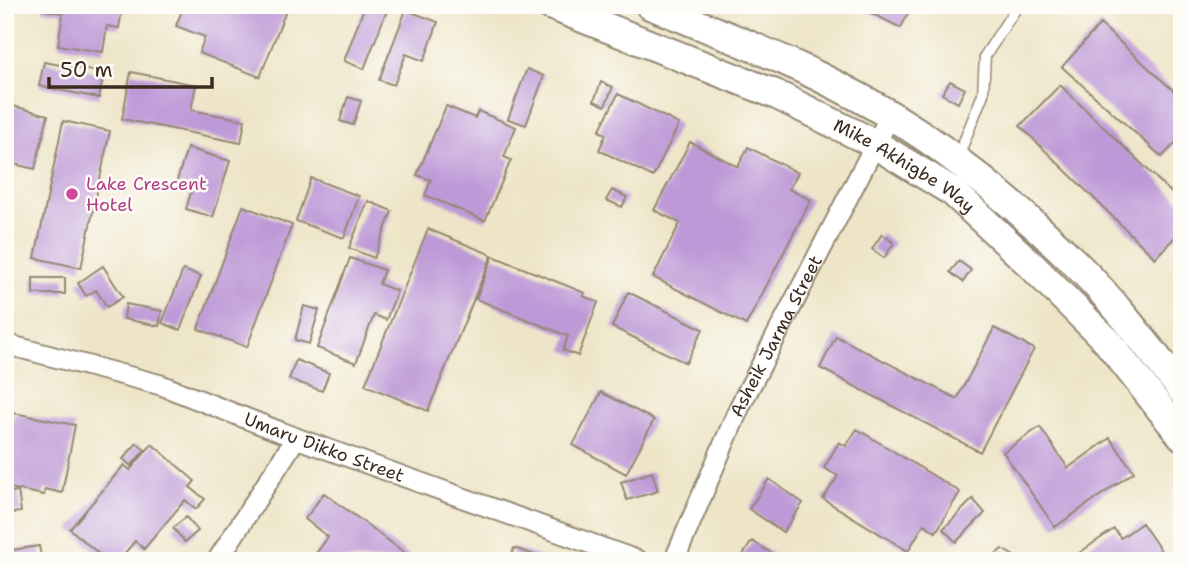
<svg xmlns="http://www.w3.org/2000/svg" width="1187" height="566" viewBox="0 0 1187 566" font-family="'Shantell Sans',sans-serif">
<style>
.building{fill:#bd99d7}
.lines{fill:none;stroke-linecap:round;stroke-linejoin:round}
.lane-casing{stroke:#948873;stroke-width:13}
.street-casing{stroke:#948873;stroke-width:23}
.secondary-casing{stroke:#948873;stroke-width:32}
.lane{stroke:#fff;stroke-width:10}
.street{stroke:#fff;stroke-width:19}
.secondary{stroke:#fff;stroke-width:28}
.hotel-dot{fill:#d1479c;stroke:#fdfcf7;stroke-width:2.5}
.labels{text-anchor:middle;stroke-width:5;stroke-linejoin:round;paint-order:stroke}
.street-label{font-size:18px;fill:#3b2a1e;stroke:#fdfcf7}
.hotel-label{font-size:18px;fill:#b23c85;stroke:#fdfcf7;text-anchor:start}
</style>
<rect width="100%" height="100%" fill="#fdfcf7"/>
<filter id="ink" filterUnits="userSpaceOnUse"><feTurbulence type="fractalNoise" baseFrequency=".0143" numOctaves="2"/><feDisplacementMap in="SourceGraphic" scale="14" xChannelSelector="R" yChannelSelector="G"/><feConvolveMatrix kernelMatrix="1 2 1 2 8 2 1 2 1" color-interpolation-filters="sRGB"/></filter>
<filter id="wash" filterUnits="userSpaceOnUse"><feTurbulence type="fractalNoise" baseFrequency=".00686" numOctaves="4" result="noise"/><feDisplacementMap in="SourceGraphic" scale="28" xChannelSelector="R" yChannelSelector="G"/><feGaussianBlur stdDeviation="1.57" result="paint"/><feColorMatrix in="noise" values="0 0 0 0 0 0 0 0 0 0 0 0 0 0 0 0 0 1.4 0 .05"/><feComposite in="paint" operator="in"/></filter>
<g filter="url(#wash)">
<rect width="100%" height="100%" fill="#eee5c8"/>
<g id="blocks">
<!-- building -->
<path class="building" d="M44 5H123L119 28 107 26 103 52 58 45 63 13 43 10Z
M184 5H288L260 77 199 53 205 37 176 26Z
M365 5H389L364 69 344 61Z
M855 5H912L901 28Z
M406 10 438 22 424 61 406 54 394 85 379 80Z
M1100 24 1174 91 1176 89 1182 94V136L1162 157 1062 67Z
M44 62 104 73 99 98 39 86Z
M527 69 544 76 526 125 508 119Z
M131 72 196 85 191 110 245 120 241 143 122 119Z
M950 81 965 89 958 103 942 94Z
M601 82 613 87 605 106 594 101Z
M1060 85 1182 203V230L1155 258 1020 126Z
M618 94 679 124 653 177 599 150 606 134 599 131Z
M348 97 361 101 353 125 340 121Z
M5 104 48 115 35 169 5 162Z
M446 106 475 118 478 111 516 127 504 157 511 160 485 221 425 195 431 180 417 175Z
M63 121 110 131 81 268 35 258Z
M690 142 738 167 748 147 798 173 789 189 811 200 746 325 653 277 680 223 654 210Z
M187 148 230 161 213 217 186 209 192 189 176 184Z
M311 178 359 196 344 238 296 221Z
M612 190 627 197 622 207 606 200Z
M368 201 392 211 374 258 349 248Z
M243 206 292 225 247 347 198 329Z
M428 229 492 255 428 411 365 385Z
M882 234 894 243 884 258 872 249Z
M493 256 585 293 583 296 598 302 578 356 563 350 568 336 476 299Z
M350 258 384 270 379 284 397 291 386 320 374 315 356 363 317 348Z
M959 261 971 270 963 282 950 272Z
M103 266 123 297 107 307 96 290 86 296 78 283Z
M183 270 201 276 180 330 162 323Z
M33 278H65V294H33Z
M628 292 703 329 686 363 612 327Z
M126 304 162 311 159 326 124 319Z
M304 306 319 310 309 344 295 340Z
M994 328 1034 349 980 452 820 368 836 336 957 399Z
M296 360 329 373 322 391 289 379Z
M601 392 654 420 626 474 573 445Z
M14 413 75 425 62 493 45 489 44 495 5 487V459Z
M1040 427 1068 468 1110 438 1134 472 1055 527 1003 452Z
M857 429 960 492 936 532 924 524 908 551 823 499 838 476 824 468 839 442 846 446Z
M137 443 145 450 131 466 123 459Z
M152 444 195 481 190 487 205 499 196 509 185 500 144 549 135 541 118 561H107L70 529 124 465 130 470Z
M652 472 658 491 627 500 621 482Z
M769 479 803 503 783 532 749 509Z
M18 491 21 512 5 514V493Z
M324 493 412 558 410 561 312 559 328 537 305 519Z
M973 499 985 513 956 542 943 529Z
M186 517 198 531 185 542 173 528Z
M1142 523 1168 561H1079L1076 555 1114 529 1121 538Z
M752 541 784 561H739Z
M39 546 42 561H5V551Z
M514 548 549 560V561H510Z
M1002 549 1014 556 1018 561H987Z"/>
</g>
</g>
<g filter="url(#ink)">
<use href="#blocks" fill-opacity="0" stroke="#948873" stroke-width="2"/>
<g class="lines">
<defs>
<path id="lane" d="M958 157 983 94 985 56 1018 5"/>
<g id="street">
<path id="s1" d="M5 344 161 385 296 438 639 561"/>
<path d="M217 561 296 438"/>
<path id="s2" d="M674 561 740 406 890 116"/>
</g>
<g id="secondary">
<path id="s3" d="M550 5 775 94 875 144 953 192 1029 263 1107 341 1182 436"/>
<path d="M650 5C749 44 853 85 939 147 989 184 1036 224 1080 268 1117 305 1149 348 1182 390"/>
</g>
</defs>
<!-- lane casing -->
<use href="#lane" class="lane-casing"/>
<!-- street casing -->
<use href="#street" class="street-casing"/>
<!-- secondary casing -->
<use href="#secondary" class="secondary-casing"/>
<!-- lane -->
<use href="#lane" class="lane"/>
<!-- street -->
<use href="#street" class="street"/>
<!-- secondary -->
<use href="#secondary" class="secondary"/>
</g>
</g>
<!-- markers -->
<circle class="hotel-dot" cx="72" cy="194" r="7"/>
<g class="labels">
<!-- street labels -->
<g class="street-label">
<text dy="6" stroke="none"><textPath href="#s3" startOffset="390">Mike Akhigbe Way</textPath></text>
<text dy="6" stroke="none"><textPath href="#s2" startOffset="247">Asheik Jarma Street</textPath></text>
<text dy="6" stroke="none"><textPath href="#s1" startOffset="336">Umaru Dikko Street</textPath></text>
</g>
<!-- hotel labels -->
<g class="hotel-label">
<text x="86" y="190">Lake Crescent<tspan x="86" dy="21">Hotel</tspan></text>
</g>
</g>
<!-- margin -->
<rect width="1187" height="566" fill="none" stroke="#fdfcf7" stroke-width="28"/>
<!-- scale -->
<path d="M49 77v10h163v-10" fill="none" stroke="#3b2a1e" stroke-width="3.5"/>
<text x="60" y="77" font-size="21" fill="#3b2a1e" stroke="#fdfcf7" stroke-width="5" paint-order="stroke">50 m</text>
</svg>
